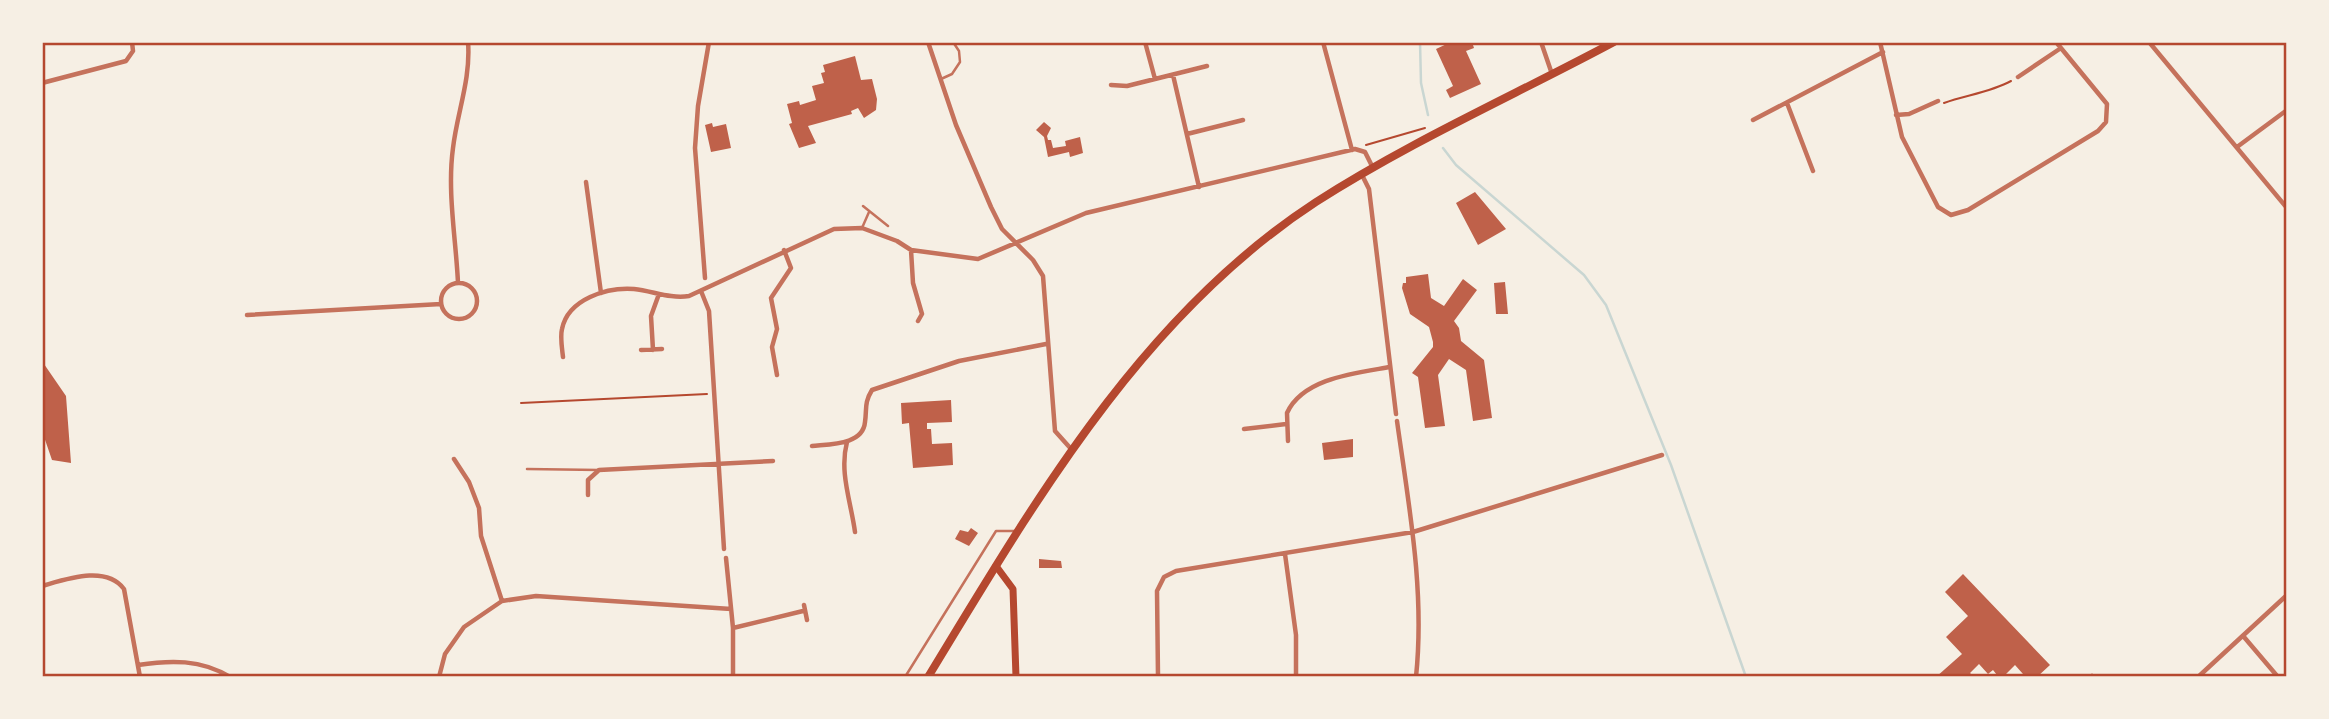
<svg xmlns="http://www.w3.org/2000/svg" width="2329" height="719" viewBox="0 0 2329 719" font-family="'IBM Plex Serif',serif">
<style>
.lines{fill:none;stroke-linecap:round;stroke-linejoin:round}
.stream{stroke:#c9d6d2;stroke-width:2.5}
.building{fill:#bf614a}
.path{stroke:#b5482f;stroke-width:2}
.service{stroke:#c5725c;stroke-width:2.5}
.minor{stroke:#c5725c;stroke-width:4.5}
.secondary{stroke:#b5482f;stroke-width:7}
.primary{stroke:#b5482f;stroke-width:8}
.neatline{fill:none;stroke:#b5482f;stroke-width:2.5}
</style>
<rect width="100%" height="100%" fill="#f6efe4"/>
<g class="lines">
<!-- stream -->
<path class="stream" d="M1420 42 1421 83 1428 115
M1443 148 1456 165 1584 275 1606 305 1671 465 1746 677"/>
</g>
<!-- building -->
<path class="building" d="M1451 42H1472L1474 48 1466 51 1481 84 1450 98 1446 90 1453 86 1436 49Z
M855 56 861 80 872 79 877 99 876 110 864 118 858 108 851 111 852 114 808 126 816 143 799 148 789 124 792 123 787 104 799 101 800 105 816 100 812 86 824 83 821 73 825 72 823 65Z
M1044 122 1051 128 1047 136 1048 140H1051L1053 148 1066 146 1065 141 1080 137 1083 153 1070 157 1069 152 1048 157 1044 137 1036 130Z
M712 123 713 127 726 124 731 148 711 152 705 125Z
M1475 192 1506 229 1478 245 1456 203Z
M1428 274 1431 298 1444 306 1463 279 1477 290 1454 321 1459 328 1461 341 1484 360 1492 418 1473 421 1466 370 1449 359 1438 375 1445 426 1425 428 1418 377 1412 373 1433 347V342L1429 327 1410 314 1402 288 1403 283H1406V277Z
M1505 282 1508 314H1496L1494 283Z
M44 364 66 396 71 463 52 460 42 431Z
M951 400 952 422 927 423V429H931L932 444 952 443 953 465 913 468 909 423 902 424 901 403Z
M1353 439V457L1324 460 1322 443Z
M971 528 978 533 969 546 955 539 960 530 968 532Z
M1039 559 1061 561 1062 568H1039Z
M1963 574 2050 665 2037 677H2020L2023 674 2015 665 2006 674 2009 677H1995L1997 675 1993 670 1988 674 1979 664 1970 673 1974 677H1936L1962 654 1946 637 1968 616 1945 592Z"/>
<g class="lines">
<!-- path -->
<path class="path" d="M1944 103C1967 95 1991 92 2011 81
M1366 145 1425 128
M521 403 707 394"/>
<!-- service -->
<path class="service" d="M941 79 952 74 960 62 959 51 953 42
M863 206 888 226
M862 228 869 212
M527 469 599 470
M905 677 996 531H1017"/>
<!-- minor -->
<path class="minor" d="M928 42 956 125 991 207 1002 229 1033 260 1043 276 1055 431 1072 450
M1145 42 1155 79
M1323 42 1352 150
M1541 42 1552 74
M1880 42 1902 137 1938 207 1951 215 1968 210 2098 131 2106 122 2107 104 2056 42
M2149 42 2287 208
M1173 75 1199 187
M2018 77 2061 48
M42 83 126 61 133 51 132 42
M1111 85 1127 86 1207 66
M1787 103 1813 171
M1896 115 1909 114 1938 101
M1753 120 1883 52
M1187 134 1243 120
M2237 147 2287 110
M1362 175 1369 189 1396 414
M586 182 601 293
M911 250 913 283 922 314 918 321
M705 278 695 148 698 106 709 42
M458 283C456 239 447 192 453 148 457 113 471 79 468 42
M441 301a18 18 0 1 1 36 0a18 18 0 1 1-36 0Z
M701 291 709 311 724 549
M247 315 441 304
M641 350 662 349
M653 350 651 316 659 294
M563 357C562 348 560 337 562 329 568 299 607 287 634 289 653 291 670 299 689 296L834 229 862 228 897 241 911 250 978 259 1086 213 1355 149 1365 152 1373 168
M777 375 772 347 777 329 771 298 791 268 784 250
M1397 421C1409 507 1425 591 1416 677
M1244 429 1286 424
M1288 441 1287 413C1303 378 1356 373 1390 367
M847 442C839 472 851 502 855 532
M812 446C830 444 863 445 865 422 867 408 864 403 872 390L959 361 1046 344
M454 459 469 482 479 508 481 536 502 601
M588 495V480L599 470 773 461
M1285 554 1296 635V677
M726 558 733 628V677
M42 586C67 579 106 565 124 589L140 677
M804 605 807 620
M733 628 803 611
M2244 637 2278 677
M138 665C170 660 201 659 230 677
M2092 676 2093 677
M439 677 445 654 464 627 502 601 536 596 731 609
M1158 677 1157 591 1164 577 1176 571 1413 532 1662 455
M2198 677 2287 595"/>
<!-- secondary -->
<path class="secondary" d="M996 566 1013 589 1016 677"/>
<!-- primary -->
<path class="primary" d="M928 677C1034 503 1141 316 1316 202 1411 141 1515 95 1614 42"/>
</g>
<!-- border -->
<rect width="2329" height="719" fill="none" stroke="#f6efe4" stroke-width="88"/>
<rect x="44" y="44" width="2241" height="631" class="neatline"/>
</svg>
